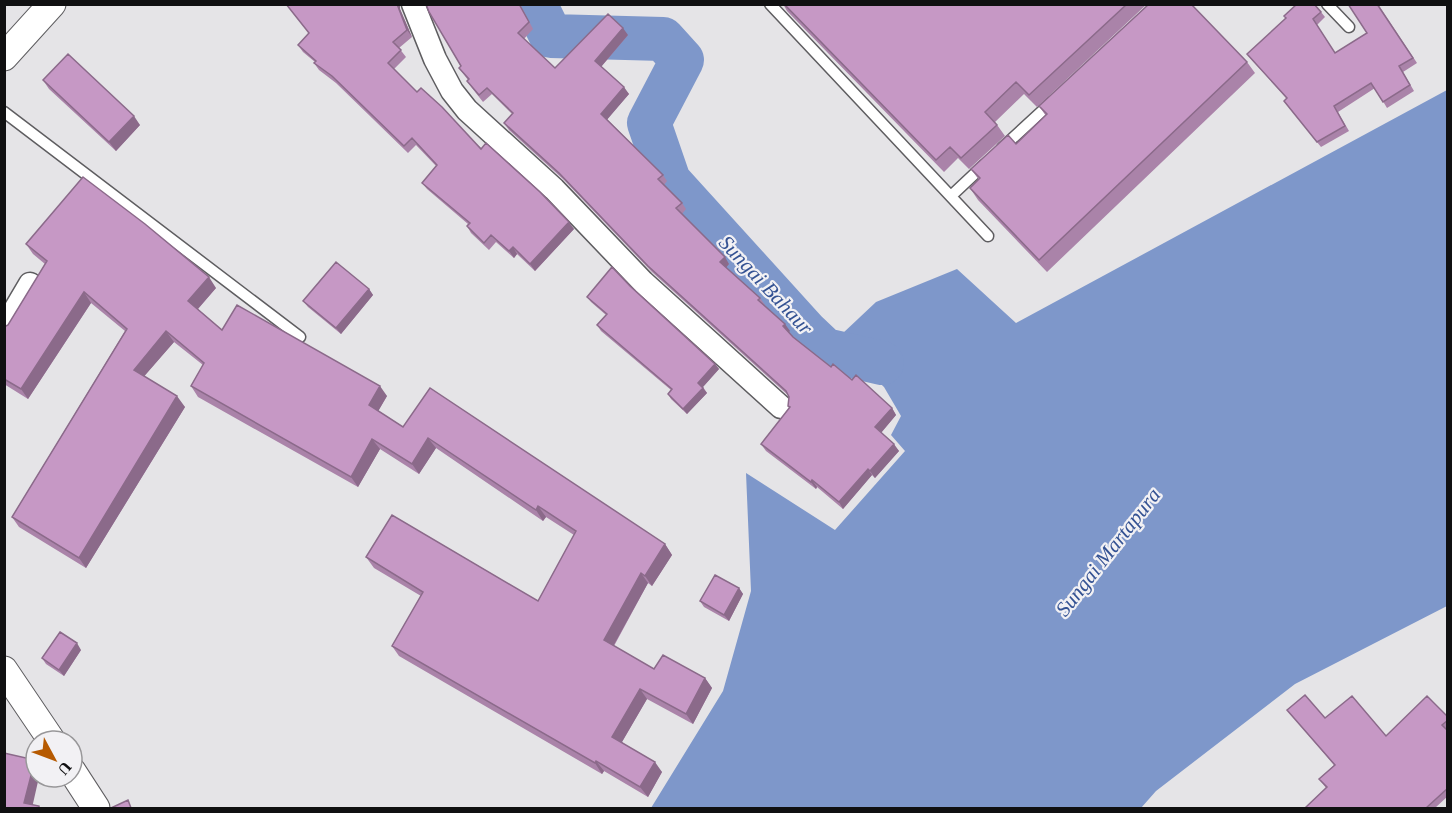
<svg xmlns="http://www.w3.org/2000/svg" width="1452" height="813" viewBox="0 0 1452 813" font-family="Georgia,serif">
<style>
.water{fill:#7e97ca}
.lines{fill:none;stroke-linecap:round;stroke-linejoin:round}
.river{stroke:#7e97ca;stroke-width:44}
.service-casing{stroke:#5e5d60;stroke-width:13}
.minor-casing{stroke:#5e5d60;stroke-width:25}
.tertiary-casing{stroke:#5e5d60;stroke-width:29}
.service{stroke:#fff;stroke-width:10}
.minor{stroke:#fff;stroke-width:22}
.tertiary{stroke:#fff;stroke-width:27}
.wall{fill:#aa83a9}
.shaded-wall{fill:#8b6a8a}
.building{fill:#c698c5;stroke:#8b6a8a;stroke-width:1.5}
.labels{text-anchor:middle;stroke-width:4.5;stroke-linejoin:round;paint-order:stroke}
.water-label{font-size:21px;font-style:italic;fill:#345293;stroke:#f2f1f4}
</style>
<rect width="100%" height="100%" fill="#e5e4e7"/>
<!-- water -->
<path class="water" d="M1447 90V606L1295 684 1156 791 1141 808H651L723 691 751 591 746 473 835 530 905 451 891 435 901 416 884 387 868 372 856 375 825 350 876 302 957 269 1016 323Z"/>
<g class="lines">
<!-- river -->
<path class="river" d="M535 4 551 36 663 39 682 60 649 123 669 181 806 332 825 350 882 363"/>
<defs>
<path id="service" d="M770 4 988 236
M1327 4 1349 27
M4 112 300 337
M1002 148 1052 102
M951 196 984 165"/>
<path id="minor" d="M413 4 435 59 452 91 467 110 554 189 643 282 781 407
M4 328 30 284"/>
<path id="tertiary" d="M4 57 52 4
M4 670 52 741
M72 771 96 808"/>
</defs>
<!-- service casing -->
<use href="#service" class="service-casing"/>
<!-- minor casing -->
<use href="#minor" class="minor-casing"/>
<!-- tertiary casing -->
<use href="#tertiary" class="tertiary-casing"/>
<!-- service -->
<use href="#service" class="service"/>
<!-- minor -->
<use href="#minor" class="minor"/>
<!-- tertiary -->
<use href="#tertiary" class="tertiary"/>
</g>
<!-- wall -->
<path class="wall" d="M286 4H400V9L412 37 399 48 406 57 394 69 417 92 574 229 535 271 517 254 514 258 496 242 489 250 471 233 467 226 468 224 427 189 422 183 436 166 416 145 408 153 336 83 319 70 314 63 315 62 303 52 298 45 309 33Z
M426 4H520L533 29 524 39 555 68 628 35 601 67 629 94 607 119 663 175 667 181 664 185 682 203 686 209 682 214 729 264 726 267 760 298 765 305 764 306 790 331 789 332 793 337 831 367 852 380 892 408 896 415 881 433 899 451 875 478 872 475 843 509 817 487 816 489 766 451 761 444 789 408 788 406 789 396 652 272 564 180 509 130 504 123 512 114 492 94 483 102 472 88 467 81 468 80 459 68 461 66Z
M783 4H1147L1037 107 1024 94 995 122 1005 136 969 169 958 158 944 172 787 11Z
M1378 4 1417 63 1403 72 1414 91 1387 108 1375 88 1338 112 1349 131 1321 147 1288 106 1284 101 1287 99 1251 59 1247 54 1321 12 1325 17 1317 25 1335 53 1367 33Z
M1247 62 1255 73 1047 272 978 200 970 188 979 180 971 169 1016 144 1046 116 1039 106Z
M43 80 140 125 116 151 49 89Z
M26 244 216 288 198 309 222 330 387 396 378 411 403 427 665 544 672 555 652 586 648 583 614 646 654 669 705 678 712 688 693 724 647 699 622 742 662 772 648 797 604 771 602 774 399 656 392 646 421 596 374 568 366 557 538 601 574 535 546 517 543 521 436 448 419 474 380 449 358 487 198 397 191 386 203 365 174 342 144 376 185 407 86 568 19 527 12 517 125 331 91 303 28 399 4 384V327L8 325 45 264 33 254Z
M630 286 715 364 719 369 703 387 707 393 687 414 671 399 668 394 671 390 601 331 597 325 606 315 591 302 587 297Z
M369 289 373 295 341 334 308 307 303 301Z
M739 588 743 594 729 621 704 607 700 601Z
M81 650 64 676 46 664 42 658Z
M1287 710 1386 736 1448 717V728L1446 729 1448 731V796L1435 808H1305L1326 788 1319 779 1334 765Z"/>
<!-- shaded-wall -->
<path class="shaded-wall" d="M397 4H400V9L412 37 407 30Z
M623 28 628 35 600 68 595 61Z
M624 87 629 94 606 121 601 114Z
M134 116 140 125 116 151 109 142Z
M569 222 574 229 535 271 530 264Z
M513 247 517 254 514 258 509 251Z
M725 257 729 264 725 269 720 262Z
M209 277 216 288 196 311 188 301Z
M369 289 373 295 341 334 336 328Z
M84 292 91 303 28 399 21 389Z
M785 324 790 331 788 333 783 326Z
M166 331 174 342 141 380 134 370Z
M715 364 719 369 702 388 698 383Z
M380 386 387 396 376 415 369 405Z
M703 388 707 393 687 414 683 409Z
M177 396 185 407 86 568 79 558Z
M892 408 896 415 880 434 875 427Z
M428 438 436 448 419 474 412 464Z
M372 439 380 449 358 487 351 477Z
M894 444 899 451 875 478 870 471Z
M868 469 872 475 843 509 839 502Z
M812 480 817 487 816 489 811 482Z
M538 506 546 517 543 521 536 510Z
M665 544 672 555 652 586 645 576Z
M641 573 648 583 611 650 604 640Z
M739 588 743 594 729 621 724 615Z
M77 643 81 650 64 676 59 670Z
M705 678 712 688 693 724 686 714Z
M640 689 647 699 619 747 612 737Z
M35 760 36 762V777H39L32 808 24 803Z
M596 761 604 771 602 774 595 763Z
M655 762 662 772 648 797 640 787Z"/>
<!-- building -->
<path class="building" d="M286 4H397L407 30 393 42 401 50 388 63 417 92 421 88 442 107 481 149 486 143 540 192 569 222 530 264 513 247 509 251 491 235 484 243 467 226 470 223 422 183 437 165 412 138 404 146 332 76 314 63 316 61 298 45 309 33Z
M426 4H519L529 22 518 33 555 68 608 14 623 28 595 61 624 87 601 114 663 175 658 179 682 203 676 208 725 257 720 262 760 298 758 300 785 324 783 326 793 337 831 367 833 364 852 380 856 375 892 408 875 427 894 444 870 471 868 469 839 502 812 480 811 482 761 444 790 407 788 406 789 397 786 391 648 266 559 173 504 123 513 113 487 88 479 95 467 81 469 79 459 68 461 66 429 12Z
M784 4H1127L1029 95 1016 82 985 112 997 125 961 158 950 147 936 160Z
M1149 4H1191L1247 62 1039 260 970 188 980 178 971 169 1008 135 1016 144 1047 114 1039 106Z
M1297 4H1314L1321 12 1313 19 1335 53 1367 33 1348 4H1377L1413 58 1399 66 1410 85 1383 102 1371 83 1334 106 1345 126 1317 142 1284 101 1287 98 1247 54 1286 18 1284 16Z
M68 54 134 116 109 142 43 80Z
M83 177 145 224 209 277 188 301 222 330 237 305 380 386 369 405 403 427 430 388 665 544 645 576 641 573 604 640 654 669 663 655 705 678 686 714 640 689 612 737 655 762 640 787 596 761 595 763 392 646 423 592 366 557 392 515 538 601 576 531 538 506 536 510 428 438 412 464 372 439 351 477 191 386 204 363 166 331 134 370 177 396 79 558 12 517 127 329 84 292 21 389 4 379V327L8 325 47 261 26 244Z
M336 262 369 289 336 328 303 301Z
M612 267 630 286 715 364 698 383 703 388 683 409 668 394 672 389 597 325 607 314 587 297Z
M715 575 739 588 724 615 700 601Z
M60 632 77 643 59 670 42 658Z
M1305 695 1325 718 1352 696 1386 736 1427 696 1448 717V720L1442 725 1448 731V788L1426 808H1305L1327 787 1319 779 1335 765 1287 710Z
M4 753 35 760 24 803 39 806V808H4Z
M128 800 131 808H111Z"/>
<g class="labels">
<!-- water labels -->
<g class="water-label">
<text transform="translate(766 285) rotate(47)" y="7">Sungai Bahaur</text>
<text transform="translate(1108 552) rotate(-52)" y="7">Sungai Martapura</text>
</g>
</g>
<!-- border -->
<rect width="1452" height="813" fill="none" stroke="#101011" stroke-width="12"/>
<!-- north arrow -->
<g transform="translate(54 759) rotate(131)"><circle r="28" fill="#f2f1f4" stroke="#989799" stroke-width="1.5"/>
<path d="M0-4.5L10 22L0 15L-10 22Z" fill="#b65a01"/>
<text y="-9" font-size="16" font-weight="bold" text-anchor="middle" fill="#101011">U</text>
</g>
</svg>
